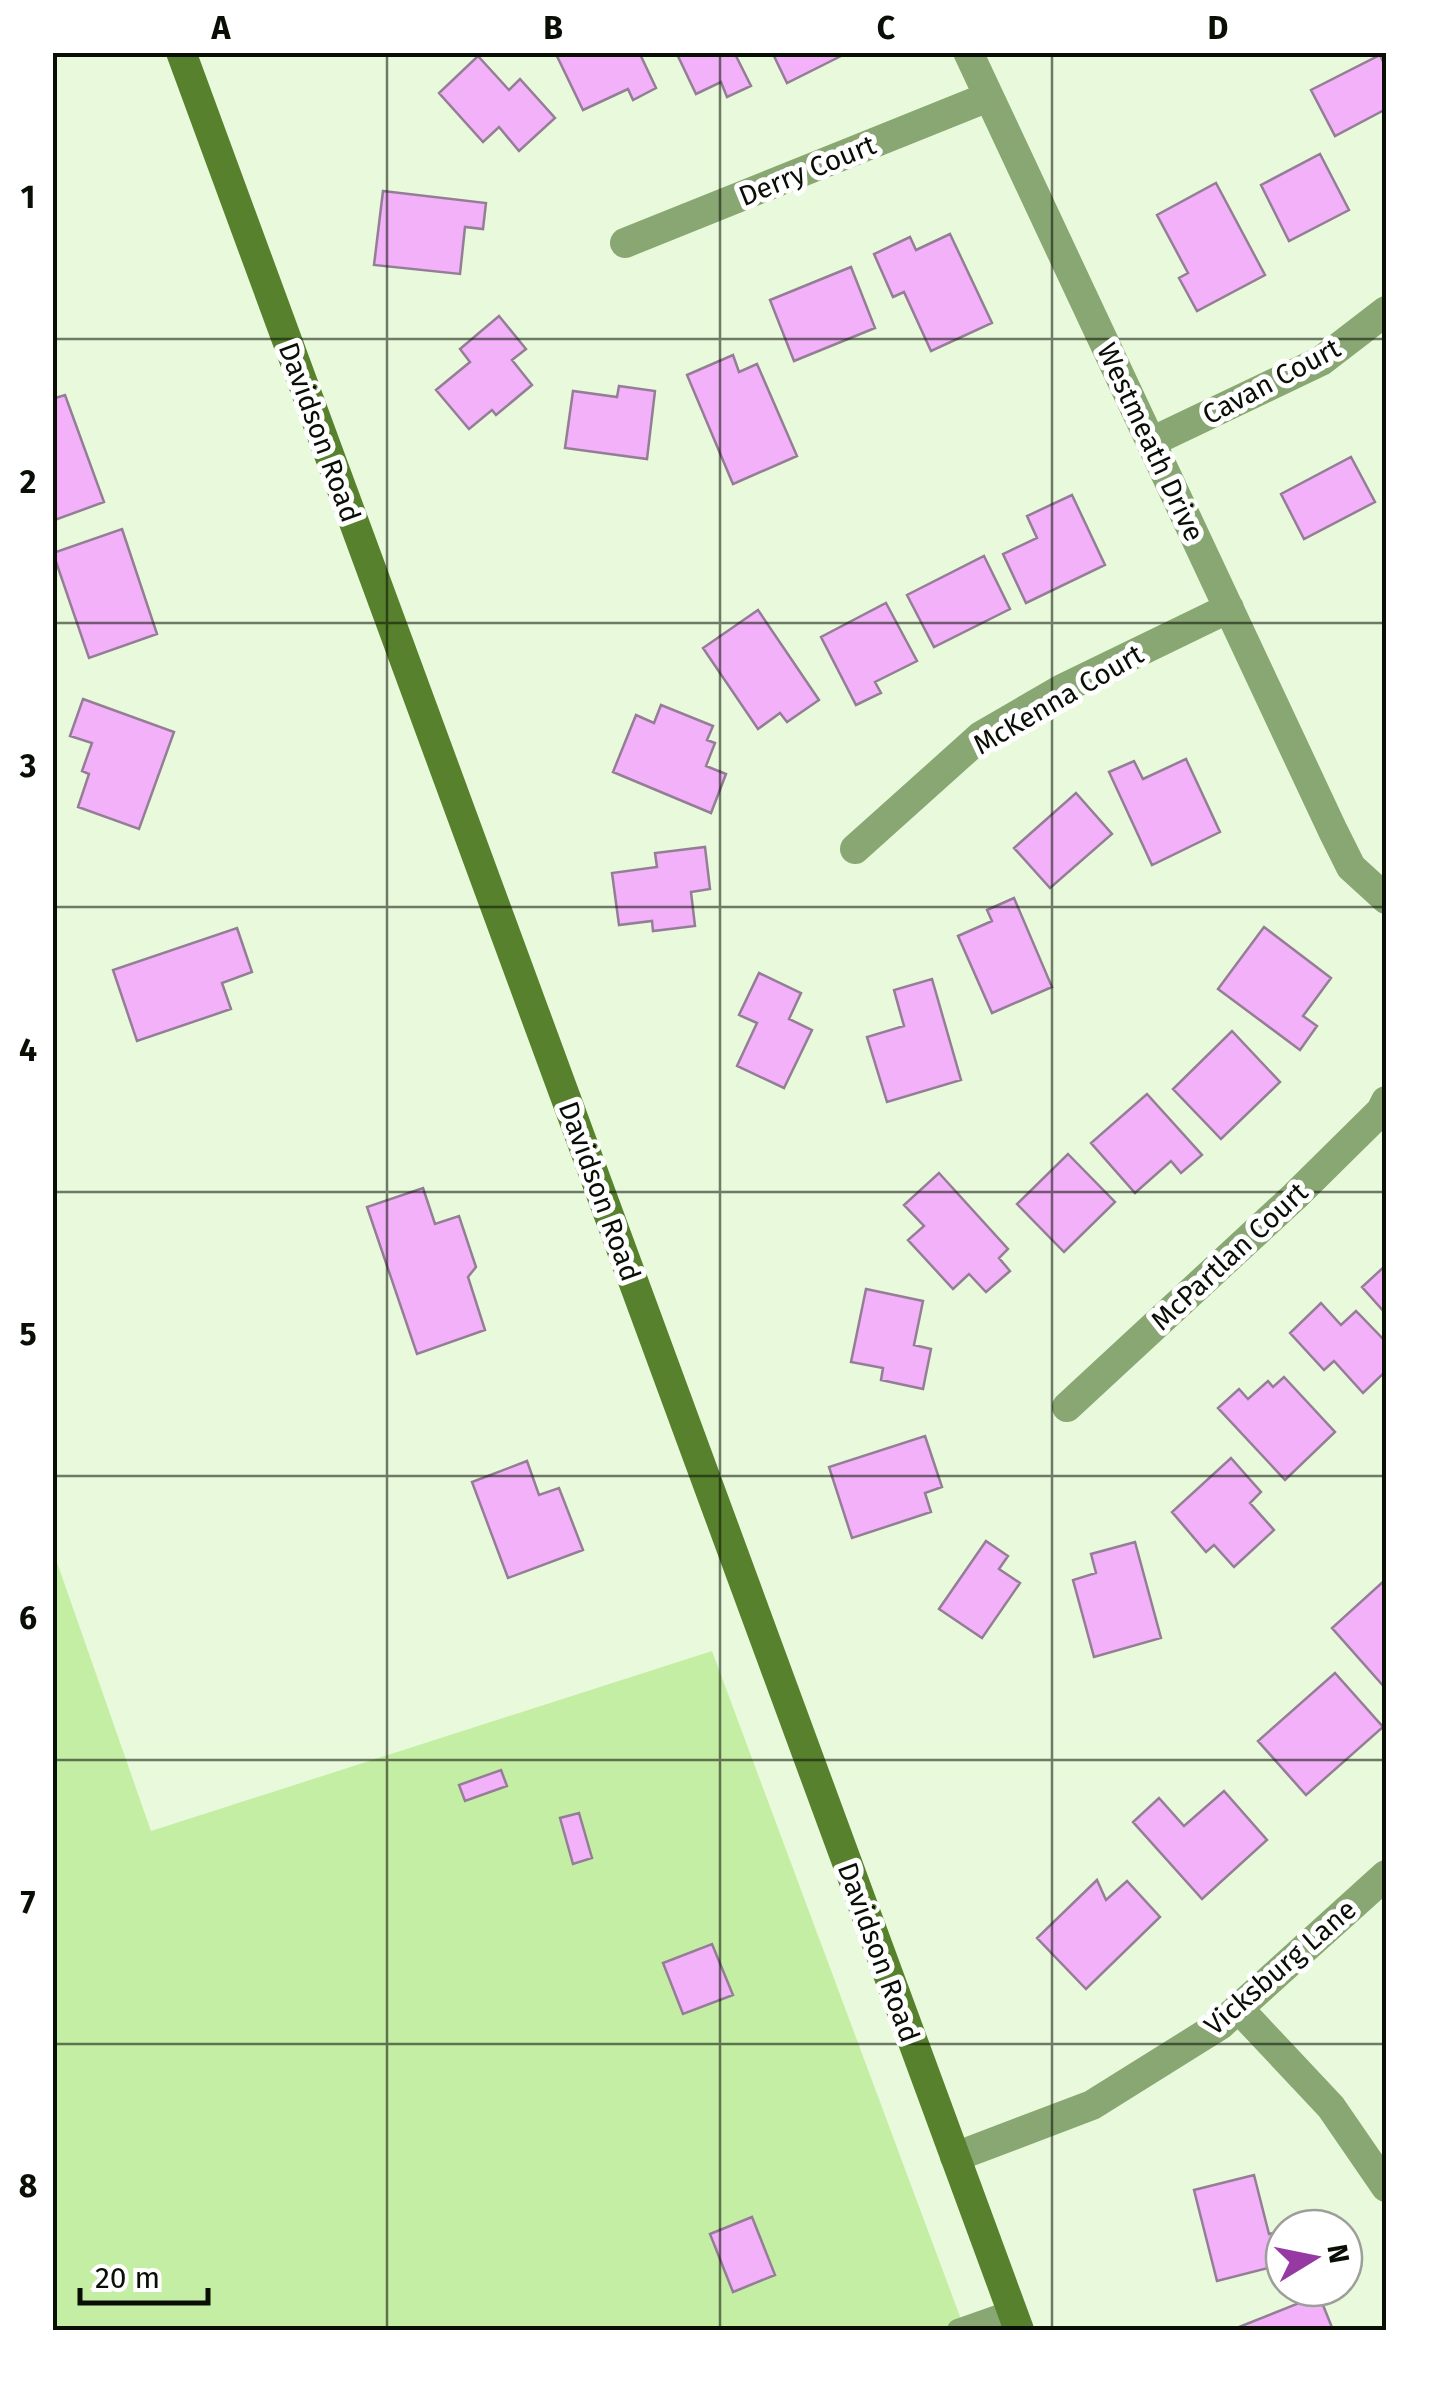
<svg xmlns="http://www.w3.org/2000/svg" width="1439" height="2383" viewBox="0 0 1439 2383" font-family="'Fira Sans',sans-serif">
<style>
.park{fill:#c5eea5}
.building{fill:#f2b1f9;stroke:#947e96;stroke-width:2.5}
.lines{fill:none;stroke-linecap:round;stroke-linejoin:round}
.lane{stroke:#89a772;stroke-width:22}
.street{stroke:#89a772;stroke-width:30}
.secondary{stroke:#57812d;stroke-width:30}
.grid{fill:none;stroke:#0a0f06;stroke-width:2.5;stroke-opacity:0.55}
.labels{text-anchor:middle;stroke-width:10;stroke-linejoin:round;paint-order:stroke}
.street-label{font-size:28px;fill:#0a0f06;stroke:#fff}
.neatline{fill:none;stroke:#0a0f06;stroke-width:4}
.grid-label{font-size:32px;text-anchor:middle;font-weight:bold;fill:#0a0f06}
</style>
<rect width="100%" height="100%" fill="#e8fadb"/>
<!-- park -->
<path class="park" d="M52 1548 151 1831 712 1651 965 2330H53Z"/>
<!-- building -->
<path class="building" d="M555 52H639L656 88 633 100 628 89 583 110Z
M676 52H734L751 86 727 97 721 82 696 94Z
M772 52H849L787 83Z
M1380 55 1386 68V109L1335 136 1311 90Z
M478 56 509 90 520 79 555 118 519 151 499 127 483 142 439 93Z
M1320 154 1349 210 1289 241 1261 185Z
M1216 183 1265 275 1197 311 1179 278 1188 273 1157 215Z
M383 191 486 203 483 229 465 227 460 274 374 265Z
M950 234 992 323 931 351 904 292 893 297 874 254 910 237 916 250Z
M851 267 875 328 794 361 770 300Z
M499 316 526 349 512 360 532 385 496 415 492 410 469 429 436 390 470 362 460 349Z
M733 355 739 372 757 364 797 456 733 484 687 375Z
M619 386 655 391 647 459 565 448 573 391 617 397Z
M65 395 104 502 52 521V399Z
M1351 457 1375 502 1304 539 1281 494Z
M1072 495 1105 565 1026 603 1003 554 1037 538 1027 516Z
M122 529 157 634 89 658 53 553Z
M984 556 1010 609 934 647 907 595Z
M886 603 917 661 875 682 881 693 856 705 821 637Z
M758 610 819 700 787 722 780 713 758 729 703 648Z
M83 699 174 732 139 829 78 807 89 774 82 771 92 743 70 736Z
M661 705 713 726 707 740 715 743 706 766 726 774 711 813 613 772 636 715 654 723Z
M1186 759 1220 832 1152 865 1109 772 1134 761 1143 779Z
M1076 793 1112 834 1050 888 1014 848Z
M705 847 710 889 691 892 695 926 653 931 652 921 619 925 612 873 657 867 655 853Z
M1014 898 1052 987 992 1013 958 936 992 921 987 910Z
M1264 927 1331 978 1303 1016 1317 1026 1300 1050 1218 989Z
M237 928 252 972 222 983 231 1009 137 1041 113 970Z
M759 973 801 993 789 1019 812 1030 784 1088 737 1066 757 1023 739 1015Z
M932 979 961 1080 887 1102 867 1037 904 1026 894 990Z
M1232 1031 1280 1082 1221 1139 1173 1089Z
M1147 1094 1202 1155 1181 1173 1171 1161 1135 1193 1091 1143Z
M1068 1154 1115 1202 1064 1252 1017 1204Z
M939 1173 1008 1249 999 1258 1010 1271 986 1292 969 1274 953 1289 908 1240 924 1226 904 1205Z
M423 1188 435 1224 459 1216 476 1267 468 1277 485 1330 417 1354 367 1207Z
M1386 1265V1314L1362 1287Z
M866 1289 923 1301 914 1345 931 1349 923 1389 881 1380 883 1368 851 1362Z
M1321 1303 1341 1325 1356 1311 1386 1342V1371L1363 1393 1334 1361 1324 1370 1290 1333Z
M1284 1377 1335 1432 1285 1480 1218 1408 1239 1389 1248 1399 1268 1381 1273 1387Z
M925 1436 942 1487 925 1493 931 1512 852 1538 829 1467Z
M1231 1458 1261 1492 1250 1503 1274 1530 1234 1567 1214 1545 1206 1552 1172 1512Z
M527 1461 539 1495 559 1488 583 1550 508 1578 472 1482Z
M986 1541 1008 1556 999 1569 1020 1583 982 1638 939 1609Z
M1135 1542 1161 1638 1094 1657 1073 1580 1096 1573 1091 1554Z
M1386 1579V1689L1332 1628Z
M1335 1673 1383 1727 1306 1795 1258 1741Z
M501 1770 507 1786 465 1801 459 1785Z
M1224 1791 1267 1840 1202 1899 1133 1822 1159 1798 1184 1826Z
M579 1813 592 1858 573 1864 560 1818Z
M1097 1880 1106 1900 1127 1881 1160 1917 1086 1989 1037 1938Z
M712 1944 733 1995 683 2014 663 1963Z
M1254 2175 1269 2234 1284 2230V2264L1217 2281 1194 2190Z
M752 2217 775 2275 733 2292 710 2234Z
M1319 2295 1333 2330H1235L1234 2329Z"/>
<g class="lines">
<!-- lane -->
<path class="lane" d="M958 2330 1012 2311"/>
<!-- street -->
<path class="street" d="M968 52 1333 831 1351 867 1386 899
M625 243 988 97
M1151 442 1321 361 1386 311
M855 849 981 736 1062 689 1229 608
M1067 1407 1295 1196 1381 1111 1386 1101
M1238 2008 1331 2107 1386 2187
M955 2157 1092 2105 1220 2025 1386 1875"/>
<!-- secondary -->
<path class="secondary" d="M181 52 1019 2330"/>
</g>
<!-- grid -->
<path class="grid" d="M387 52V2330M720 52V2330M1052 52V2330M52 339H1386M52 623H1386M52 907H1386M52 1192H1386M52 1476H1386M52 1760H1386M52 2044H1386"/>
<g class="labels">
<!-- street labels -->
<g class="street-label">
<text transform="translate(807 170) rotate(-22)" y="10">Derry Court</text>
<text transform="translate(1271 381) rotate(-28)" y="10">Cavan Court</text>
<text transform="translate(320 432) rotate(70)" y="10">Davidson Road</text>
<text transform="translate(1151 442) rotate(65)" y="10">Westmeath Drive</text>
<text transform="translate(1058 699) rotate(-30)" y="10">McKenna Court</text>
<text transform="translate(600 1191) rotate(70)" y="10">Davidson Road</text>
<text transform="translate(1229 1256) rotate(-43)" y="10">McPartlan Court</text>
<text transform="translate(879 1952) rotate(70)" y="10">Davidson Road</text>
<text transform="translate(1280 1967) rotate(-41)" y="10">Vicksburg Lane</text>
</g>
</g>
<!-- border -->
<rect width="1439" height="2383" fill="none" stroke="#ffffff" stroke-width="110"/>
<!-- north arrow -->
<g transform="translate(1314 2258) rotate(80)"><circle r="48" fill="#ffffff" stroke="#9d9f9b" stroke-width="2.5"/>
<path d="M0-8L18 38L0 25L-18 38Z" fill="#9639a2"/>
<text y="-15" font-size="28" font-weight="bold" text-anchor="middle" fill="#0a0f06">N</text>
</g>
<!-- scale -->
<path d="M80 2288v15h128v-15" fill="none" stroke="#0a0f06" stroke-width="5"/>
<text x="95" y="2288" font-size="30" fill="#0a0f06" stroke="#ffffff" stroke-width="8" paint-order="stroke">20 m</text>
<rect x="55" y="55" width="1329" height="2273" class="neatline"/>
<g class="grid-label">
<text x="221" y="39">A</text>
<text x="553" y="39">B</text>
<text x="886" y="39">C</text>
<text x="1218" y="39">D</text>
<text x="28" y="208">1</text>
<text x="28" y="493">2</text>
<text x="28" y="777">3</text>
<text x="28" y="1061">4</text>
<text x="28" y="1345">5</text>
<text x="28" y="1629">6</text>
<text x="28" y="1913">7</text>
<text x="28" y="2197">8</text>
</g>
</svg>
